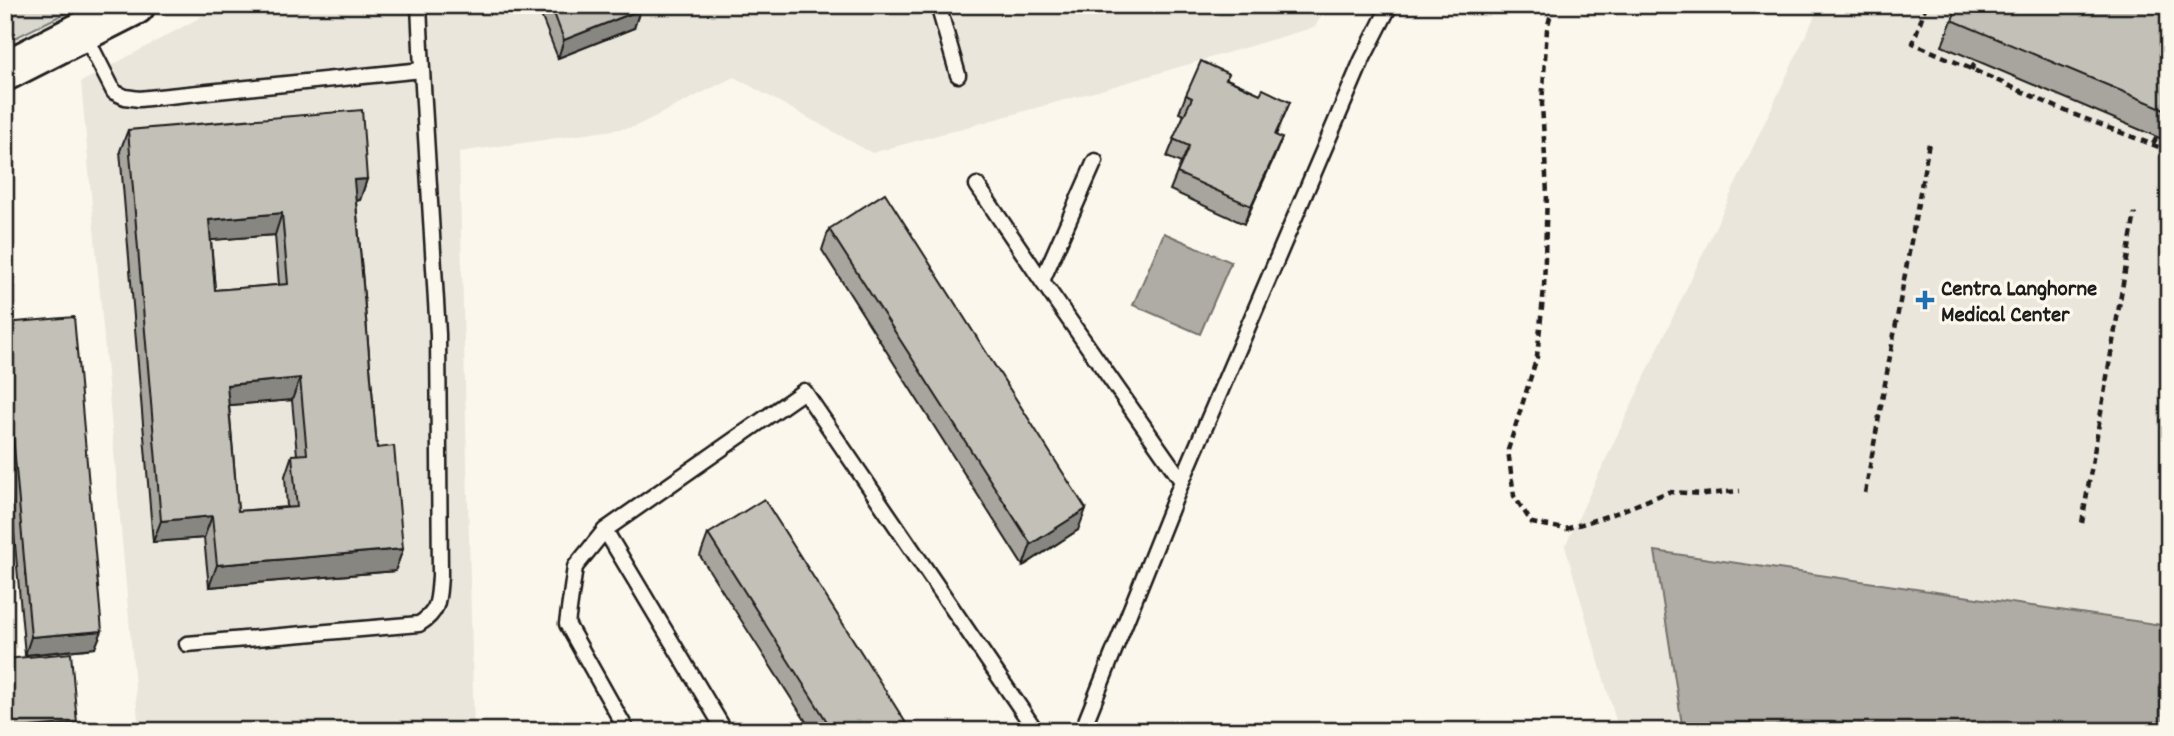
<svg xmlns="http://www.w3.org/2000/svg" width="2174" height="736" viewBox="0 0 2174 736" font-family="Dekko,sans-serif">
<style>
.built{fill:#eae6dc}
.green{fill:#dad7ce;stroke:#7b7a75;stroke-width:2}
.water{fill:#afaca5;stroke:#74726e;stroke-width:2}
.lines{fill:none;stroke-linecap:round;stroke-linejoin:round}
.service-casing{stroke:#1c1c1c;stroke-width:19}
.primary-casing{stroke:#1c1c1c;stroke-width:44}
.path{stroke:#1c1c1c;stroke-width:4.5;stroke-dasharray:7 5;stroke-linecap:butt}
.service{stroke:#fbf7ec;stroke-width:14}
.primary{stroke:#fbf7ec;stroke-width:38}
.wall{fill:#a8a59e;stroke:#1c1c1c;stroke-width:2;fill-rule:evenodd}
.shaded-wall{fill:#888681;stroke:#1c1c1c;stroke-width:2}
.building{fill:#c3c0b8;stroke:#1c1c1c;stroke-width:2;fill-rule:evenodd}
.poi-dot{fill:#1f6fb2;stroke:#fbf7ec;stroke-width:2.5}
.labels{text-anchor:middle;stroke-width:7;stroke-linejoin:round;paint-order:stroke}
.poi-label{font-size:23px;font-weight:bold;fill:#1c1c1c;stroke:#fbf7ec;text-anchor:start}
</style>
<rect width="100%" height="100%" fill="#fbf7ec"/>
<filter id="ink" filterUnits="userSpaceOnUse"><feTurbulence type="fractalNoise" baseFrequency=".0143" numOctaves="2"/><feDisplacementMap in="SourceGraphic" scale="14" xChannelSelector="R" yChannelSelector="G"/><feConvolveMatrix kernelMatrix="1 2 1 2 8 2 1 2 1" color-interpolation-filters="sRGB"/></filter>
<g filter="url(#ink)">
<!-- built -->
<path class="built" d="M223 5H1327L1315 27 1101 90 872 153 734 77 634 127 459 152 474 731H139L81 82Z
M1820 5H2169V731H1619L1565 546Z"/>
<!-- green -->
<path class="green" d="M5 5H82L5 43Z"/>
<!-- water -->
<path class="water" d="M1164 233 1231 262 1200 334 1133 305Z
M1655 551 2169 626V731H1683Z"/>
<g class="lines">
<defs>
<path id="service" d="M938 5 958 75
M84 33 114 92 125 97 139 99 422 70 419 5
M977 185 1042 281 1182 481
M1042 281 1095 161
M605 530 575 567 567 624 627 731
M187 644 419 624C440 611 438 599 440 576L438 334 422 70
M725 731 605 530 804 391 1036 731
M1082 731 1182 481 1362 60 1390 5"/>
<path id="primary" d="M5 71 135 5"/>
</defs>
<!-- service casing -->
<use href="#service" class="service-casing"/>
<!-- primary casing -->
<use href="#primary" class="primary-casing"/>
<!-- path -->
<path class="path" d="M1553 5 1547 29 1542 104 1547 194 1544 288 1537 357 1508 450 1514 496 1532 523 1566 529 1616 513 1668 492 1705 494 1740 491
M1926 5 1913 43 2070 113 2169 151
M1971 70 1976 61
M2153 144 2157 137
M1865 493 1929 143
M2082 523 2135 213"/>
<!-- service -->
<use href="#service" class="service"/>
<!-- primary -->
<use href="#primary" class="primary"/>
</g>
<!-- wall -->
<path class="wall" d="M537 5H638L640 10 634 28 558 58Z
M2169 5V142L1942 46 1952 20Z
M1227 79 1260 94 1290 102 1276 135 1275 155 1244 224 1170 190 1181 163 1167 157 1184 115 1179 113 1186 95Z
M128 130 367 179 360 200 356 201 377 448 403 549 395 571 209 587 204 538 153 542 120 151ZM275 235 279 285 215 290 211 240ZM292 400 297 455H292L285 476 287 507 238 511 229 405Z
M829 229 1078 530 1023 566 822 250Z
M5 323 95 648 25 655 5 434Z
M708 534 911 731H812L700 556Z"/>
<!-- shaded-wall -->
<path class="shaded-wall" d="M640 10 634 28 558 58 564 40Z
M1282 138 1275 155 1244 224 1251 206Z
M367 179 360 200 347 202 354 180Z
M282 213 275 235 201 241 209 220Z
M300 378 292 400 219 406 227 385Z
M1086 509 1078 530 1023 566 1031 544Z
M212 516 204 538 153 542 161 521Z
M403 549 395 571 209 587 217 565Z
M102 631 95 648 25 655 31 637Z
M77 723 74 731H5V729Z"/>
<!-- building -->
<path class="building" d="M551 5H638L640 10 564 40Z
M1958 5H2169V111L1952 20Z
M1201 61 1229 74 1226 79 1260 94 1263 89 1290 102 1275 135 1282 138 1251 206 1177 173 1189 146 1173 139 1192 98 1186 95Z
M362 110 367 179 354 180 377 448 394 446 403 549 217 565 212 516 161 521 128 130ZM282 213 288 284 215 290 209 220ZM300 378 307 454 292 455 297 507 238 511 227 385Z
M885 193 1086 509 1031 544 829 229Z
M74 317 102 631 31 637 5 345V323Z
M764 499 911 731H833L708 534Z
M71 653 77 723 5 729V659Z"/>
</g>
<!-- markers -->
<path class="poi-dot" d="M1921.5 289.5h7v7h7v7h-7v7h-7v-7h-7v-7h7z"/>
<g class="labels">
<!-- poi labels -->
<g class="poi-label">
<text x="1941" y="295">Centra Langhorne<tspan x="1941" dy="26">Medical Center</tspan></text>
</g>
</g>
<!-- margin -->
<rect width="2174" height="736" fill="none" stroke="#fbf7ec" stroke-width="28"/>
<rect x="14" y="14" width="2146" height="708" fill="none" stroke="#1c1c1c" stroke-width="2.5" filter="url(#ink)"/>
</svg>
